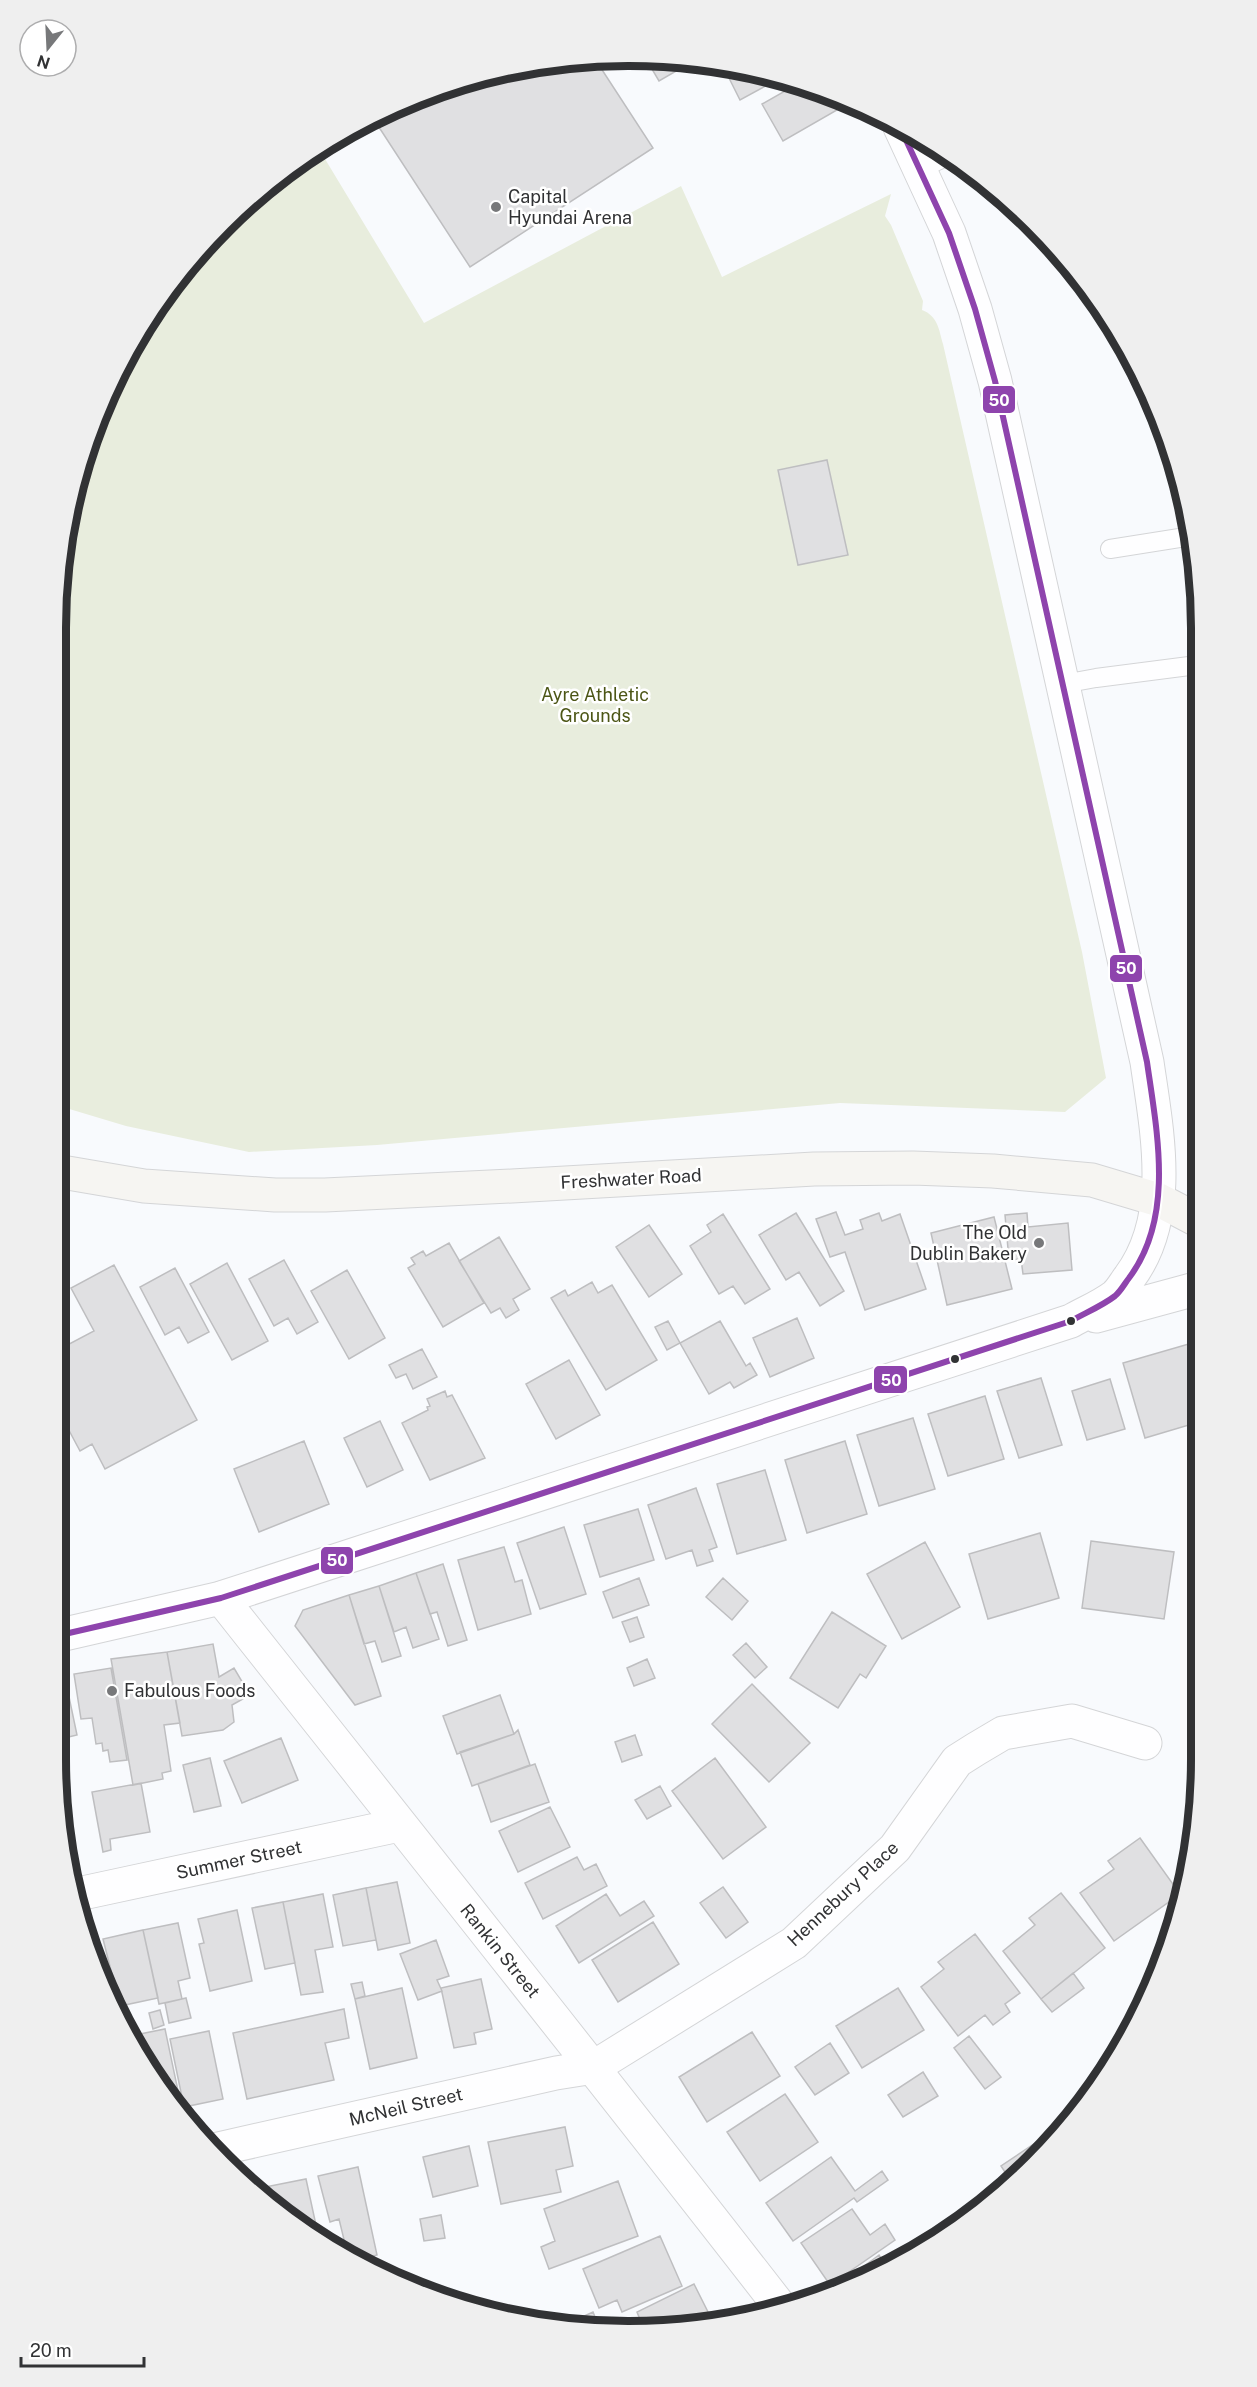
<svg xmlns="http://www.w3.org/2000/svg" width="1257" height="2387" viewBox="0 0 1257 2387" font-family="'Public Sans',sans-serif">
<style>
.green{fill:#e8eddd}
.building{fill:#e0e0e2;stroke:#bebec0;stroke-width:1.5}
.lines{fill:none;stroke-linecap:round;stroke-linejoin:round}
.service-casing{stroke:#d4d5d7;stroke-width:20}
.minor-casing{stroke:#d4d5d7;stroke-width:35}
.tertiary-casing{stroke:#d4d5d7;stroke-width:35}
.secondary-casing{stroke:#d4d5d7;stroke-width:35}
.service{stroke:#fefeff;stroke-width:18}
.minor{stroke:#fefeff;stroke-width:33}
.tertiary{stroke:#fefeff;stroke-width:33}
.secondary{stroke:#f6f5f2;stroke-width:33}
.bus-1-casing{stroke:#fff;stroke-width:10}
.bus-1{stroke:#8e44ad;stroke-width:6}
.poi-dot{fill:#77787a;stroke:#fff;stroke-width:2}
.bus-dot{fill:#313234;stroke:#fff;stroke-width:2}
.labels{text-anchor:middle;stroke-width:5;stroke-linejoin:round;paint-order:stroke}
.poi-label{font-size:18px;fill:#313234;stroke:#fff;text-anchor:start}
.park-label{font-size:18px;fill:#4c5616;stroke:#fff}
.street-label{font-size:18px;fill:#313234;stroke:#fff}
.rim{fill:none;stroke:#313234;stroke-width:8}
.line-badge{stroke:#fff;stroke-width:2}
.badge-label{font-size:16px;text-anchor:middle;font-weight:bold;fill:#fff}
</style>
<rect width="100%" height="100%" fill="#f8fafd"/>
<!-- green -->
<path class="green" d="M319 149 424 323 681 186 722 277 891 194 885 216 891 225 923 301 922 310C938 316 939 330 943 344L1082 952 1106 1078 1065 1112 840 1103 377 1145 249 1152 126 1126 56 1105 57 591 75 480 115 375 174 279 251 197Z"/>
<!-- building -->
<path class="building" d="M661 57H670L678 70 659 81 649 64Z
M595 59 653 148 470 267 373 118 445 86 554 60Z
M723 66 777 75 782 77 740 100Z
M799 83 828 94 837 110 783 141 762 104Z
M827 460 848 555 798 565 778 470Z
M836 1212 845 1235 863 1229 860 1220 879 1213 882 1221 900 1214 926 1289 865 1310 845 1252 830 1257 816 1219Z
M796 1213 844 1291 820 1306 799 1272 786 1280 759 1235Z
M1027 1213 1028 1227 1068 1223 1072 1270 1023 1274 1021 1259 1009 1260 1005 1215Z
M723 1214 770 1289 745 1304 733 1286 719 1294 690 1246 711 1232 707 1225Z
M994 1217 1012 1289 947 1305 931 1233Z
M649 1225 682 1274 649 1297 616 1247Z
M499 1237 530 1289 513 1299 519 1310 506 1318 500 1308 491 1313 459 1261Z
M449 1243 484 1303 443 1327 408 1268 415 1264 411 1258 423 1251 426 1256Z
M284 1260 318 1322 297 1334 288 1318 274 1326 249 1279Z
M227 1263 268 1341 232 1360 190 1284Z
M114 1265 197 1420 105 1469 92 1444 80 1451 56 1406V1351L94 1331 71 1288Z
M175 1268 209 1332 188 1343 179 1327 165 1335 140 1287Z
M347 1270 385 1338 349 1359 311 1291Z
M592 1282 598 1293 612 1285 657 1360 606 1390 551 1298 565 1290 568 1296Z
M797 1318 814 1358 770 1377 753 1338Z
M668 1321 680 1343 667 1350 655 1327Z
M720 1321 746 1366 750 1363 757 1375 734 1388 730 1382 709 1394 680 1343Z
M1199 1341V1422L1145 1438 1123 1363Z
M422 1349 437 1377 413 1389 406 1374 396 1378 389 1365Z
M569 1360 600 1415 556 1439 526 1384Z
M1041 1378 1062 1445 1019 1458 997 1391Z
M1110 1379 1125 1429 1087 1440 1072 1391Z
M445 1391 447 1397 452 1395 485 1458 430 1480 402 1423 428 1410 427 1407 430 1406 427 1399Z
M985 1396 1004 1459 948 1476 928 1414Z
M913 1418 935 1489 879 1506 857 1435Z
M380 1421 403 1470 367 1487 344 1438Z
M304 1441 329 1504 259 1532 234 1469Z
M845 1441 867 1514 807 1533 785 1460Z
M765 1470 786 1540 737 1554 717 1484Z
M696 1488 717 1547 709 1550 713 1561 697 1566 692 1550 666 1559 648 1505Z
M638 1509 654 1560 600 1577 584 1525Z
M564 1527 586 1594 540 1609 517 1543Z
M1040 1533 1059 1598 988 1619 969 1554Z
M1091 1541 1174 1552 1164 1619 1082 1608Z
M925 1542 960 1607 902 1639 867 1574Z
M504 1547 515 1582 522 1580 531 1614 478 1630 458 1560Z
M443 1564 467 1640 448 1646 437 1612 430 1614 416 1573Z
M416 1573 439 1639 413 1648 406 1627 394 1632 379 1586Z
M639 1578 649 1605 613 1618 603 1592Z
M723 1578 748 1601 732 1620 706 1597Z
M379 1586 401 1656 382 1662 375 1641 364 1644 349 1595Z
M349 1595 381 1696 355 1705 295 1626 303 1610Z
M832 1612 886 1646 866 1678 860 1674 838 1708 790 1678Z
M637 1617 644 1637 630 1642 622 1622Z
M746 1643 767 1667 755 1678 733 1655Z
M213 1644 219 1677 234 1668 250 1695 232 1705 234 1722 223 1730 182 1736 167 1652Z
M167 1652 180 1723 164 1725 171 1771 162 1773 163 1779 133 1785 111 1659Z
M647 1659 655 1678 634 1686 627 1668Z
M111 1668 127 1760 110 1762 108 1750 103 1751 102 1743 96 1744 92 1718 81 1719 74 1674Z
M64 1673 77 1735 56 1740V1675Z
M752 1684 810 1743 769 1782 712 1724Z
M500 1695 514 1734 457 1754 443 1716Z
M518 1730 530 1765 472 1786 460 1752 514 1734Z
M635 1735 642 1755 622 1762 615 1742Z
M281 1738 298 1780 242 1803 224 1761Z
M210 1758 221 1806 194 1812 183 1765Z
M715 1758 766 1827 723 1859 672 1791Z
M535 1764 549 1802 491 1822 478 1784Z
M141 1783 150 1832 110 1839 111 1850 103 1852 92 1792Z
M660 1786 671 1806 647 1819 635 1800Z
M550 1807 570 1847 518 1872 499 1831Z
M1140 1838 1180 1894 1114 1941 1080 1893 1114 1869 1108 1861Z
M577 1857 584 1870 596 1864 607 1886 543 1919 525 1883Z
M397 1882 410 1943 378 1950 366 1888Z
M723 1887 748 1922 726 1938 700 1903Z
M366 1888 376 1940 343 1946 333 1895Z
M1061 1893 1105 1948 1041 1999 1003 1951 1035 1925 1029 1918Z
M323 1894 333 1947 315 1950 323 1992 301 1995 283 1902Z
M606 1894 620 1916 644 1901 654 1916 579 1963 556 1926Z
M283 1902 295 1963 265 1969 252 1908Z
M237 1910 252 1981 210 1991 199 1944 204 1943 198 1919Z
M653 1922 679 1964 618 2002 592 1960Z
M178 1923 190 1978 178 1981 182 1999 159 2004 143 1930Z
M143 1930 158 1998 120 2006 103 1939Z
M975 1934 1020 1993 1005 2004 1010 2012 993 2025 985 2015 958 2036 921 1987 944 1969 938 1962Z
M436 1940 449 1976 437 1980 442 1991 418 2000 400 1954Z
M1073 1973 1084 1988 1052 2012 1041 1999Z
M481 1979 492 2029 474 2033 476 2044 454 2048 441 1988Z
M362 1982 365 1996 355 1999 351 1984Z
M402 1988 417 2058 370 2069 355 1999Z
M898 1988 924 2030 862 2068 836 2026Z
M186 1998 191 2018 169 2023 165 2003Z
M344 2009 349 2038 325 2043 334 2080 247 2099 233 2033Z
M160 2010 164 2025 153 2029 149 2013Z
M165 2029 181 2105 174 2107 135 2035Z
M209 2031 223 2099 184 2107 170 2039Z
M752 2032 780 2076 707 2122 679 2077Z
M969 2036 1001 2077 985 2089 954 2048Z
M830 2043 849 2073 815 2095 795 2067Z
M923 2072 938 2096 903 2117 888 2095Z
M785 2094 818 2142 760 2181 727 2132Z
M1074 2117 1012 2183 1001 2166Z
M565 2127 573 2166 556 2170 561 2192 501 2204 488 2142Z
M469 2146 478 2186 433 2197 423 2157Z
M831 2157 855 2191 882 2171 888 2180 857 2202 854 2198 793 2241 766 2203Z
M358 2167 377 2255 362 2259 347 2252 339 2219 330 2222 318 2176Z
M306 2179 319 2239 310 2235 267 2195 265 2187Z
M618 2181 638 2236 549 2269 541 2247 555 2241 544 2209Z
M852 2209 870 2235 885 2224 895 2240 830 2285 801 2243Z
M441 2215 445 2238 424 2241 420 2219Z
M660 2236 682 2286 622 2312 617 2300 599 2308 583 2269Z
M879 2255 885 2265 843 2289 840 2284Z
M694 2284 712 2320 666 2330 622 2326 639 2317 637 2312Z
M593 2312 598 2324 573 2321Z"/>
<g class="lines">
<defs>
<path id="service" d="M920 169 946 157
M1110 549 1192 536
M1063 684 1096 678 1197 665"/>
<path id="minor" d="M221 1598C407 1833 594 2067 778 2304
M78 1894 399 1825
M218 2149 556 2073 594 2067 794 1943 895 1848 957 1761 976 1749 1003 1733 1072 1721 1145 1743"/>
<path id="tertiary" d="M1096 1316 1199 1288
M56 1636 221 1598 1071 1321C1085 1313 1102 1306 1115 1296 1121 1291 1125 1283 1129 1278 1175 1217 1157 1132 1147 1062L995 381 975 309 949 233 900 127"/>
<path id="secondary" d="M56 1171 144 1186 275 1195H325L512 1186 814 1169 913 1168 993 1171 1092 1180 1159 1200 1199 1221"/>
</defs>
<!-- service casing -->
<use href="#service" class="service-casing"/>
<!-- minor casing -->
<use href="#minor" class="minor-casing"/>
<!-- tertiary casing -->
<use href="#tertiary" class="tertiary-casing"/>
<!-- secondary casing -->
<use href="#secondary" class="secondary-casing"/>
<!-- service -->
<use href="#service" class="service"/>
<!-- minor -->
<use href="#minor" class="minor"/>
<!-- tertiary -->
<use href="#tertiary" class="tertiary"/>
<!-- secondary -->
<use href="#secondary" class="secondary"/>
<defs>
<path id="bus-1" d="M56 1636 221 1598 1071 1321C1085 1313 1102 1306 1115 1296 1121 1291 1125 1283 1129 1278 1175 1217 1157 1132 1147 1062L995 381 975 309 949 233 900 127"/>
</defs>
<!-- bus-1 casing -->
<use href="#bus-1" class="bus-1-casing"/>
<!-- bus-1 -->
<use href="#bus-1" class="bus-1"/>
</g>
<!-- markers -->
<g class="poi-dot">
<circle cx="496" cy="207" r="6"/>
<circle cx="1039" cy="1243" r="6"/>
<circle cx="112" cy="1691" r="6"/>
</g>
<g class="bus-dot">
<circle cx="1071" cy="1321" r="5"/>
<circle cx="955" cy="1359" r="5"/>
</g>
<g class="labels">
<!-- poi labels -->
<g class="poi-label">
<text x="508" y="203">Capital<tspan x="508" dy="21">Hyundai Arena</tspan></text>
<text x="1027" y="1239" text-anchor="end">The Old<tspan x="1027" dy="21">Dublin Bakery</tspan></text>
<text x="124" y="1697">Fabulous Foods</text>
</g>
<!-- park labels -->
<g class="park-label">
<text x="595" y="701">Ayre Athletic<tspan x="595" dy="21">Grounds</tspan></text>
</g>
<!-- street labels -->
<g class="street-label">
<text transform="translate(631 1179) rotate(-3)" y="6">Freshwater Road</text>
<text transform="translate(239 1860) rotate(-12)" y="6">Summer Street</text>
<text transform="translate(843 1894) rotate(-43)" y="6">Hennebury Place</text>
<text transform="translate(500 1951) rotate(51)" y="6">Rankin Street</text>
<text transform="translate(406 2107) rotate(-13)" y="6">McNeil Street</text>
</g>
</g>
<!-- crop -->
<path d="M0 0H1257V2387H0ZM628 66H629A562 562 0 0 1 1191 628V1759A562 562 0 0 1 629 2321H628A562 562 0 0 1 66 1759V628A562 562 0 0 1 628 66Z" fill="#efefef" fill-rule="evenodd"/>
<path class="rim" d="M628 66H629A562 562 0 0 1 1191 628V1759A562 562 0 0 1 629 2321H628A562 562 0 0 1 66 1759V628A562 562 0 0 1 628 66Z"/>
<g class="line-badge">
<rect x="982" y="385" width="34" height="29" rx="6" fill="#8e44ad"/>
<rect x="1109" y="954" width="34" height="29" rx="6" fill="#8e44ad"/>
<rect x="873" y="1365" width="35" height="29" rx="6" fill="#8e44ad"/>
<rect x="320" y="1546" width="34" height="29" rx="6" fill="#8e44ad"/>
</g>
<g class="badge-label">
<text x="999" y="406">50</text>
<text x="1126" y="974">50</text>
<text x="891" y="1386">50</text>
<text x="337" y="1566">50</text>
</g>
<!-- north arrow -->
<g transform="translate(48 48) rotate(198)"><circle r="28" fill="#ffffff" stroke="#adadae" stroke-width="1.5"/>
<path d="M0-4.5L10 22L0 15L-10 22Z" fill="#77787a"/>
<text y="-9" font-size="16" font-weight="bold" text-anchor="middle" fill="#313234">N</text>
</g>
<!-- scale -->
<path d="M21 2357v9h123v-9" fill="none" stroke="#313234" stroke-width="3"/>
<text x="30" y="2357" font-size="18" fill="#313234" stroke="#ffffff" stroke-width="4.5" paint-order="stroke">20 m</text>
</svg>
